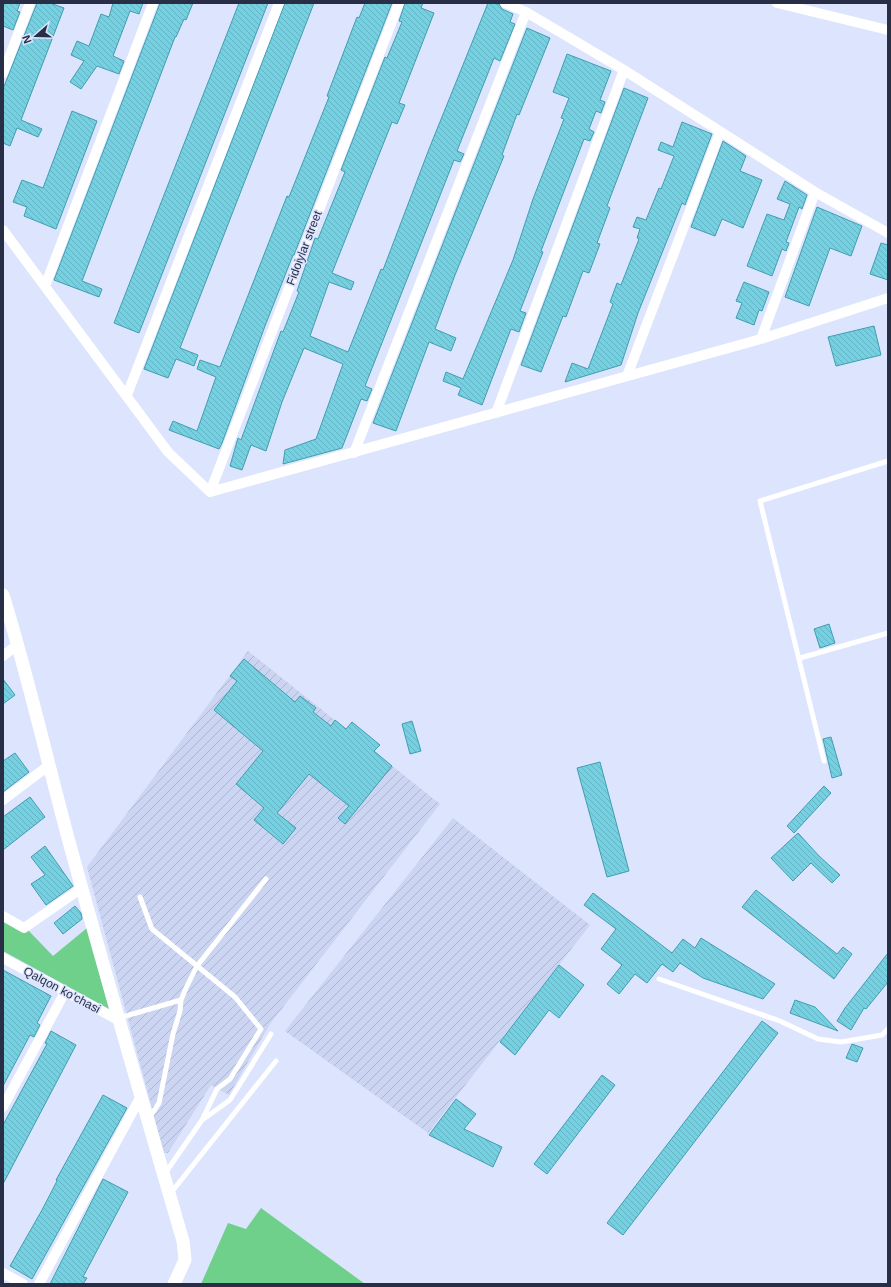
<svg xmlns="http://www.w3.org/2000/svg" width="891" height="1287" viewBox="0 0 891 1287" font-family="Arial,sans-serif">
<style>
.industrial{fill:url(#industrial-furrows)}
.green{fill:#6fd08c}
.building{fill:url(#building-back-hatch);stroke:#3f9eaf}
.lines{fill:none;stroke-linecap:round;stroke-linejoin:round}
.service{stroke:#fff;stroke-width:5}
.minor{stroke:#fff;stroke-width:10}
.tertiary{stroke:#fff;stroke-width:13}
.labels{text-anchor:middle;stroke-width:3;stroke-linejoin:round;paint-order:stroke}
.street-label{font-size:12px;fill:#272e46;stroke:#dce4fe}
</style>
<defs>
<pattern id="industrial-furrows" width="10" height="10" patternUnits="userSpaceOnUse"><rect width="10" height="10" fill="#cbd4f0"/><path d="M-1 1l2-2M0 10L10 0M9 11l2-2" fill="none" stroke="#aeb6cf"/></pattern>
<pattern id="building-back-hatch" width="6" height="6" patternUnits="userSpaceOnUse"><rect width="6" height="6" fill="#75d1e2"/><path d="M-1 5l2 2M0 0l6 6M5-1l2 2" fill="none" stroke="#65b4c3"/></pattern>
</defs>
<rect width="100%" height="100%" fill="#dce4fe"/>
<!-- industrial -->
<path class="industrial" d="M248 651 440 804 270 1024 229 1095 211 1085 168 1153H164L87 867Z
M453 818 590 925 428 1133 285 1031Z"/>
<!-- green -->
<path class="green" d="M3 920 25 933 28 930 53 956 87 928 109 1009 3 951Z
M261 1208 365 1284H201L228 1223 246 1229Z"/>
<!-- building -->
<path class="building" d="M3 3H20L17 11 20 12 13 30 3 26Z
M37 3H50L64 8 21 120 42 129 38 137 17 128 10 146 3 143V89Z
M113 3H143L139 14 130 11 113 56 124 61 119 74 97 66 81 89 70 82 84 61 71 55 77 41 89 46 101 14 109 17Z
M160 3H193L186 20 184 19 176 37H175L82 281 102 289 99 297 54 280Z
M239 3H268L139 333 114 323Z
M285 3H314L180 348 198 355 194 366 176 359 168 378 144 369Z
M365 3H392L294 255H293L265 326 222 443 219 449 169 430 173 421 197 431 216 377 197 369 200 360 220 367 287 196 289 197 329 97 327 96 357 17 359 18Z
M405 3H423L421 8 434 13 399 103 405 105 397 124 392 122 332 273 354 282 351 290 329 282 310 336 348 352 381 269 383 270 429 149 488 3 499 4 502 9 513 14 510 22 515 24 500 61 494 58 457 151 464 154 460 162 454 160 365 386 372 389 367 401 361 399 342 448 283 464 285 450 316 439 343 364 304 348 282 402 266 451 251 445 242 470 230 466 238 438 241 440 281 331 283 332 299 292 297 291 315 238 318 239 345 172 341 170 385 57 387 58 402 22 399 21Z
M527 28 550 38 519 115 517 114 502 155 504 156 455 275 435 329 456 338 451 351 429 342 396 431 373 423Z
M567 54 611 71 600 100 605 102 601 113 596 111 589 129 594 132 590 141 584 139 541 251 543 252 520 311 526 313 519 332 511 329 482 405 458 395 461 388 443 381 446 372 463 379 513 260 533 199 564 119 561 118 569 98 553 92Z
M624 88 648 98 607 206 610 208 597 243 600 244 589 273 583 271 566 317 563 316 541 372 521 365Z
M72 111 97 121 56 229 24 216 27 207 13 202 22 180 43 188Z
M682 122 712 134 685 205 682 203 638 313 621 365 565 382 572 363 588 369 613 304 610 302 617 283 621 285 639 239 637 238 640 229 633 227 637 217 646 220 659 188 661 189 674 156 658 150 661 142 673 147Z
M723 141 746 156 740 171 762 180 743 228 722 219 715 236 691 227Z
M785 181 807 195 802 209 799 207 786 242 789 243 786 251 782 249 772 276 747 266 767 214 784 220 790 204 777 199Z
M817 207 862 226 851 256 830 248 809 306 785 297Z
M881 243 888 245V280L870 274Z
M744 282 769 292 762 311 759 310 754 325 736 318 742 303 736 301Z
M874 326 881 355 836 366 828 337Z
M829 624 835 643 820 648 814 629Z
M244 659 295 702 300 696 316 708 313 712 331 726 335 720 346 729 352 722 380 745 374 751 392 766 345 824 338 818 349 806 309 774 277 813 296 828 283 844 254 820 264 808 236 784 263 751 214 710 237 681 230 676Z
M3 679 15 695 3 704Z
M412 721 421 751 410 754 402 724Z
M831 737 842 775 832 778 823 739Z
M15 753 29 772 3 792V761Z
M600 762 629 871 607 877 577 768Z
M824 786 831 793 794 833 787 826Z
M30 797 45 817 3 850V817Z
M798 833 819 856 840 875 832 883 811 863 793 881 771 858Z
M45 846 73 886 46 905 31 884 45 875 31 857Z
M756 890 837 954 843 947 852 954 834 979 742 907Z
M593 893 672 953 683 939 695 948 701 938 775 984 763 999 703 978 680 963 673 972 662 964 647 983 635 974 619 994 607 984 622 965 601 949 616 929 584 905Z
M75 906 81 913 82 919 63 934 54 923Z
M888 953V982L866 1009 864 1008 851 1030 837 1021 845 1008Z
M559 965 584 985 559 1018 549 1010 515 1055 500 1042Z
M3 970 51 996 37 1023 40 1025 34 1037 30 1035 3 1086Z
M795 1000 815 1007 838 1031 790 1013Z
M762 1021 778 1033 623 1235 607 1223Z
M51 1031 76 1045 3 1184V1125L47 1044 45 1043Z
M852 1044 863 1048 857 1062 846 1058Z
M602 1075 615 1085 547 1174 534 1164Z
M103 1095 127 1108 32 1279 10 1266 42 1210 57 1181 56 1180Z
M456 1099 476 1114 464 1129 502 1147 493 1167 429 1135Z
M103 1179 128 1192 83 1277 87 1278 83 1284H50Z"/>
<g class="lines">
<!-- service -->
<path class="service" d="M800 658 888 633
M824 761 760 501 888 461
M140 897 152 929 235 997 261 1029 230 1079 217 1089 202 1120
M659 979 780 1021 818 1039 841 1042 882 1035 888 1029
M119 1018 181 1000
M149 1118 159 1103 173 1034 180 1011 181 1000 186 988 197 966 266 879
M166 1172 202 1120 230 1100 271 1034
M170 1194 276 1061"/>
<!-- minor -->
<path class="minor" d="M505 3 526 12 624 70 815 192 888 233
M777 3 888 30
M3 73 30 3
M3 230 168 452 210 492
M45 286 153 3
M761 339 815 192
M627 376 720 132
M127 395 279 3
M496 413 624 70
M354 453 526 12
M210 492 761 339 888 298
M210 492 399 3
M3 656 18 644
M3 800 48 766
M3 916 24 928 82 888
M3 958 120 1021
M3 1107 65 992
M3 1273 23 1284
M39 1284 141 1096"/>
<!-- tertiary -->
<path class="tertiary" d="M3 595C29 679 48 765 71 849 107 980 145 1111 183 1241L185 1260 174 1284"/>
</g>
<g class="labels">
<!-- street labels -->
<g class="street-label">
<text transform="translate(304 248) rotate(-69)" y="4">Fidoiylar street</text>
<text transform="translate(62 990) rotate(28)" y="4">Qalqon ko'chasi</text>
</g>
</g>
<!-- border -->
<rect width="891" height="1287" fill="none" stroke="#272e46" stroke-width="8"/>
<!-- north arrow -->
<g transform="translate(36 36) rotate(250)" stroke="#dce4fe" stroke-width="3" paint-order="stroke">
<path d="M0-3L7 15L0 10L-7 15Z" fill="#272e46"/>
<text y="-6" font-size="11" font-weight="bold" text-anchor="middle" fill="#272e46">N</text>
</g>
</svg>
